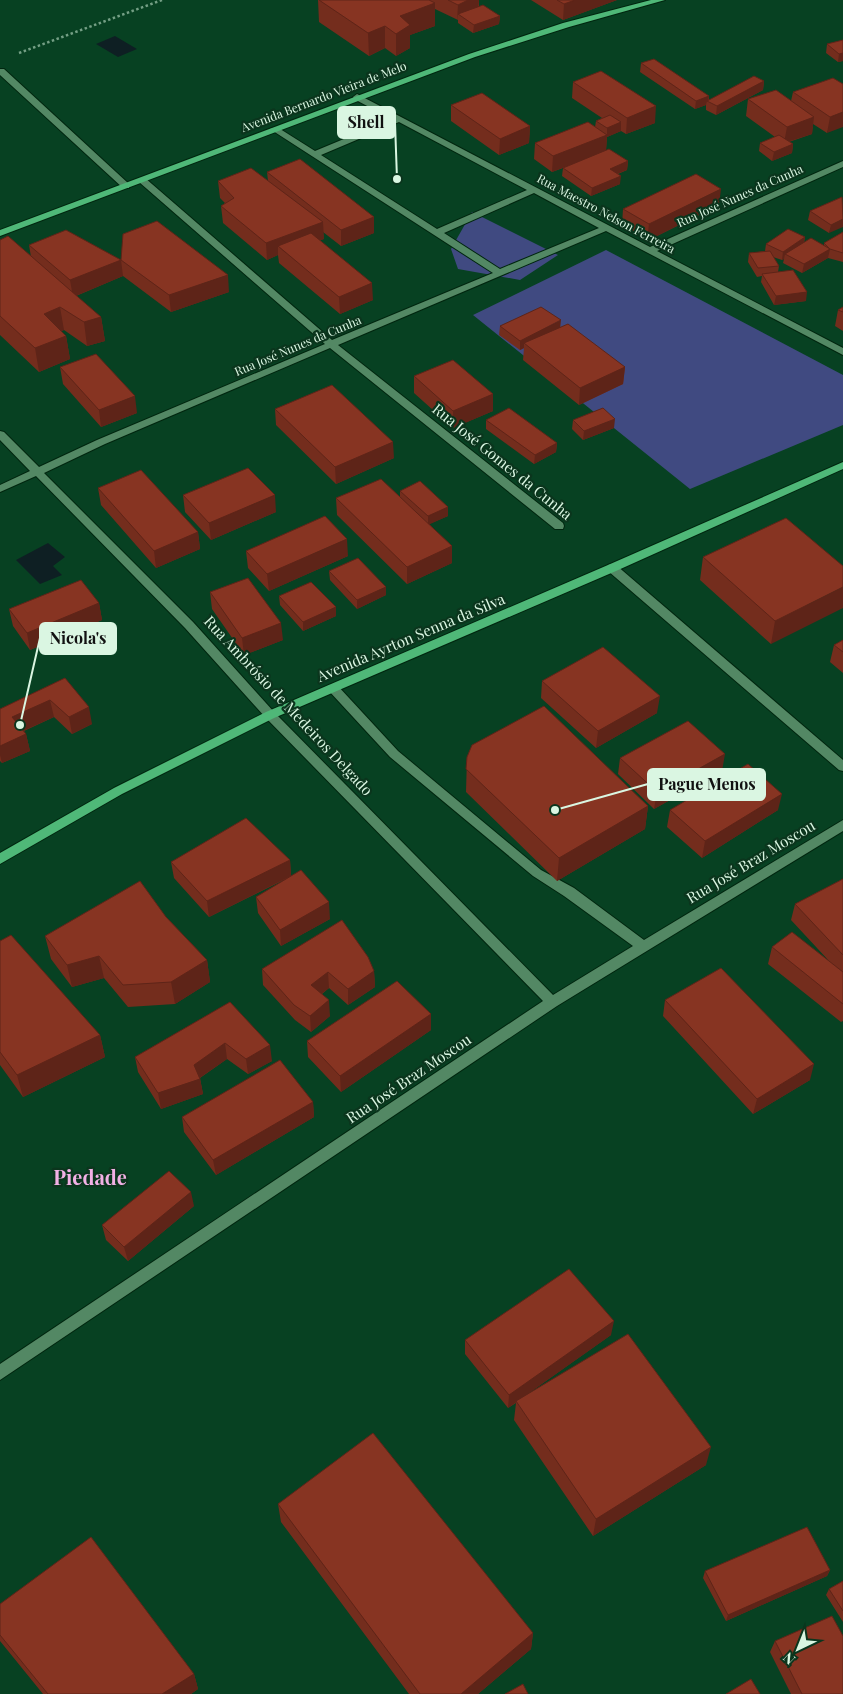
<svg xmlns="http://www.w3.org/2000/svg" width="843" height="1694" viewBox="0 0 843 1694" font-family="'Playfair Display',serif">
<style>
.green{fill:#404a81}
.water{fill:#0e1f23}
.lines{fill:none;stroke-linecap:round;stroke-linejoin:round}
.minor-casing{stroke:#00260f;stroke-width:2}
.major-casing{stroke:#00260f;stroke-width:2}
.path{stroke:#749f85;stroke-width:2.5;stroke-dasharray:2.5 2.5;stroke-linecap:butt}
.minor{fill:#538864;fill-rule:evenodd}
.major{fill:#4fb878;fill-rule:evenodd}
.wall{fill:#742d1d}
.shaded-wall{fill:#5e2418}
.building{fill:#873422;stroke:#5e2418}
.labels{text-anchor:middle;stroke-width:4.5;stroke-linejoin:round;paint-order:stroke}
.far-street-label{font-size:12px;fill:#daf6e2;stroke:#0b351d}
.street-label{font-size:15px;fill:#daf6e2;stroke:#0b351d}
.district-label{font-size:20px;font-weight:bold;fill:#f2b1e5;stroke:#0b351d}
.leader{fill:none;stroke:#daf6e2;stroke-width:2}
.callout-dot{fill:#daf6e2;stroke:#0b351d;stroke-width:2}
.callout{fill:#daf6e2;stroke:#daf6e2;stroke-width:2}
.callout-label{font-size:16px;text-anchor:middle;font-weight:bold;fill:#111}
</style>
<rect width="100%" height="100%" fill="#074122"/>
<!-- green -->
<path class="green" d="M472 212 558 255 520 280 458 269 451 249Z
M606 250 843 375V425L690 489 473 315Z"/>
<!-- water -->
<path class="water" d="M115 36 137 49 118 57 96 44Z
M48 543 65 557 53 566 62 575 40 584 16 560Z"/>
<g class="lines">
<defs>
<path id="minor" d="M0 69H4L129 184V188H123L0 75Z
M357 94 650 247 843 161V167L657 251 843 348V355L606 231 338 345 563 523 564 526 563 529H555L330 348 105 444 44 473 193 622 274 712 553 995 633 946 564 896 533 876 390 757 329 691 327 688 329 685H337L398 751 541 870 574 888 644 940 843 820V831L557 1006 0 1380V1364L543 1001 266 718 185 628 36 476 0 492V485L30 471 0 440V431L4 432 39 467 97 440 325 344 139 182V178H145L332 340 493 273 270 129 277 127 315 151 392 119 354 99 353 97ZM399 122 527 190 437 229 321 155ZM534 193 599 228 500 269 444 233Z
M612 564 616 565 843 760V771L839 770 608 571 607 568 608 565Z"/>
<path id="major" d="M651 0H665L569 27 475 57 0 236V230L469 54 563 23Z
M843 462V469L616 571 274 718 122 794 0 864V853L114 788 266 712 608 565Z"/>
</defs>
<!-- minor casing -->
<use href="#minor" class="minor-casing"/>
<!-- major casing -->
<use href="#major" class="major-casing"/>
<!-- path -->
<path class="path" d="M19 53 162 0"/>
<!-- minor -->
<use href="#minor" class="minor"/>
<!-- major -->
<use href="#major" class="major"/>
</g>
<!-- wall -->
<path class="wall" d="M318 0H479V7L500 16 499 24 473 33 458 23V20L435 9V26L410 35V48L396 56 385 48 369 56 319 22Z
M531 0H617L563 20Z
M843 40V61L838 62 826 53 827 44Z
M641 63 709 96V100L764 81 763 90 716 115 706 110V105L695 109 640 72Z
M573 82 655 123 626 134 621 131 607 137 606 150 628 161 627 170 618 174 620 184 591 196 562 176 563 168 552 172 534 159 535 143 595 127 596 121 602 118 572 98Z
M843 84 827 133 813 124 812 134 789 142 793 144 792 153 772 161 759 151 760 143 775 137 746 116 748 99 791 101 793 92Z
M451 105 530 126 529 143 499 155 451 121Z
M267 172 374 217V233L341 246 323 232 324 239 320 240 373 300 340 314 279 263 278 255 267 260 223 223 221 206 225 203 220 198 218 181H268Z
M842 197 829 233 808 220 810 211Z
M719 205 647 241 622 225 623 209Z
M843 232V262L828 258 802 273 783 263 784 259 782 260 773 257 779 266 778 272 806 301 774 305 761 282 762 276 757 277 748 262 749 253 765 251 766 244 805 237 804 243 824 246V243Z
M0 240 31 257 29 245 121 260 123 276 76 296 101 317 105 341 87 346 64 330 61 331 66 336 70 359 39 372 0 335Z
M121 260 229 292 171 312 123 276Z
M843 307V331L835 326 838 310Z
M500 326 561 327 625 367 623 384 579 405 523 360 524 348 520 350 499 335Z
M60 367 137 413 101 427 63 384Z
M414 376 493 394V411L453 428 414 393Z
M275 409 394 458 336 484 276 425Z
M486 420 557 443 556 452 534 464 486 429Z
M573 420 614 428 583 440 572 429Z
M98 488 198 532 200 549 156 568 101 505Z
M400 491 448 507V516L429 524 452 546V563L407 584 337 515 336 498 400 497Z
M183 495 276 512 211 540 185 512Z
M246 551 348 556 269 591 248 568Z
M703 557 843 566 771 644 700 580Z
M329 571 386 595 357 609 330 580Z
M210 592 283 640 244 655 212 609Z
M279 596 336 616 303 631 280 605Z
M99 603 102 620 30 650 13 626 9 609Z
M843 640V673L830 662 834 645Z
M65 678 92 724 72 734 54 717 24 731 26 734 30 751 2 763 0 761V709Z
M542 681 657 713 596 748 541 698Z
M467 757 648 806 645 829 557 881 466 792Z
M620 758 722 771 654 809 618 774Z
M670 810H778L702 858 667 827Z
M290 860 291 876 330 919 281 946 258 913 256 897 286 879 209 917 174 878 171 862Z
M843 879V1021L841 1022 768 964 772 947 830 962 791 920 795 904Z
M166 917 207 960 210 982 175 1004 128 1007 104 978 72 987 51 959 45 936Z
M0 941 100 1035 105 1057 23 1097 0 1065Z
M262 969 374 971 375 987 348 1005 329 988 322 994 330 1016 311 1032 295 1020 263 985Z
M665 1000 810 1080 753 1114 663 1016Z
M230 1002 272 1061 248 1074 227 1059 200 1078 203 1094 161 1109 138 1072 135 1057Z
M431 1014V1030L341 1092 308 1057 307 1041Z
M313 1102 314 1117 216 1175 184 1132 182 1117Z
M194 1206 128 1261 106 1240 102 1225Z
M611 1335 526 1395 706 1465 593 1536 514 1420 516 1403 508 1408 465 1354V1340Z
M278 1504 533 1633 531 1649 478 1694H409L281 1522Z
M830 1570 827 1576 726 1621 703 1578 705 1571Z
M843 1581V1622L826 1595 829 1589Z
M0 1604 194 1674 198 1689 191 1694H43L0 1641Z
M775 1641 843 1694H791L770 1652Z"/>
<!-- shaded-wall -->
<path class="shaded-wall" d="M468 0H479L478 11 458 14 457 21 458 5Z
M575 0H617L563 20 564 4Z
M435 3V26L410 35V48L396 56V34L400 16Z
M500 16 499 24 473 33 474 25Z
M385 26V48L369 56 368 33Z
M843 53V61L838 62 839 54Z
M764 81 763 90 716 115 717 106Z
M709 96 708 102 707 101 706 105 695 109 696 101Z
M656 106 655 123 626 134 627 118Z
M843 112V127L827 133 830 117Z
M814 117 812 134 784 143 787 127Z
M621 122V131L607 137 606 151 552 172 553 156 607 135V128Z
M530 126 529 143 499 155 500 139Z
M793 144 792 153 772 161 774 152Z
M628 161 627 170 609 177 610 169Z
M621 176 620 184 591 196 592 188Z
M721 189 719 205 647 241 649 224Z
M374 217V233L341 246V230Z
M843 219V227L829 233 831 225Z
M323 222 324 239 286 253 278 246V255L267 260 266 243Z
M805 237 803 245 785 254 784 259 782 260 783 252Z
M830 249 828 258 802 273 804 264Z
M121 260 123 276 73 297 70 280Z
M228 275 229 292 171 312 169 295Z
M372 283 373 300 340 314 339 297Z
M807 292 806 301 774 305 776 296Z
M60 307 64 330 48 338 44 314Z
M101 317 105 341 87 346 84 322Z
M561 320 560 329 524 343V348L520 350V341Z
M66 336 70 359 39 372 35 348Z
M625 367 623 384 579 405 580 388Z
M493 394V411L453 428V411Z
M135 396 137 413 101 427 99 410Z
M615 419 614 428 583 440 584 431Z
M393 442 394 458 336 484 335 467Z
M557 443 556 452 534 464 535 455Z
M275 495 276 512 211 540 209 523Z
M448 507V516L428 525V516Z
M198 532 200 549 156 568 154 551Z
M347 539 348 556 269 591 267 574Z
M452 546V563L407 584V567Z
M386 587V595L357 609V600Z
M843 587V608L771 644 775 621Z
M99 603 102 620 30 650 27 633Z
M336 607V616L303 631V622Z
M281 623 283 640 244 655 242 638Z
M660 696 657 713 596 748 598 731Z
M50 700 54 717 16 734 12 717Z
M89 707 92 724 72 734 69 717Z
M26 734 30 751 2 763 0 755V746Z
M725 754 722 771 654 809 657 792Z
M782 794 778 810 702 858 705 841Z
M648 806 645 829 557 881 559 858Z
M290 860 291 876 209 917 207 901Z
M329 902 330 919 281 946 280 930Z
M99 956 104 978 72 987 67 965Z
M207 960 210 982 175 1004 171 982Z
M374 971 375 987 348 1005V989Z
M328 972 329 988 312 1001 311 985Z
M329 1000 330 1016 311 1032 310 1016Z
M431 1014V1030L341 1092 340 1076Z
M100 1035 105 1057 23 1097 17 1075Z
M225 1043 227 1059 198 1079H200L203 1094 161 1109 158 1093 194 1065Z
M270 1045 272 1061 248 1074 246 1059Z
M814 1064 810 1080 753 1114 757 1099Z
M313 1102 314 1117 216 1175 213 1160Z
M191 1192 194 1206 128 1261 124 1247Z
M614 1321 611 1335 508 1408 509 1395Z
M711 1447 706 1465 593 1536 596 1519Z
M830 1570 827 1576 726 1621 728 1615Z
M533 1633 531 1649 478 1694H461Z
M194 1674 198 1689 191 1694H162Z"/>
<!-- building -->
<path class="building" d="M319 0H429L435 3 400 16 410 25 396 34 385 26 368 33Z
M448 0H468L458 5Z
M557 0H575L564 4Z
M483 5 500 16 474 25 458 14Z
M843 40V53L839 54 827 44Z
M654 59 709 96 696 101 641 63Z
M601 71 656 106 627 118 573 82Z
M754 76 764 81 717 106 707 101Z
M833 78 843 84V112L830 117 793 92Z
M776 90 814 117 787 127 748 99Z
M482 93 530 126 500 139 451 105Z
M610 115 621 122 607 128 596 121Z
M588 122 607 135 553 156 535 143Z
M779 135 793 144 774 152 760 143Z
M609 149 628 161 610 169 621 176 592 188 563 168Z
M300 159 374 217 341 230 267 172Z
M251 168 323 222 266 243 221 206 234 198 218 181Z
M696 174 721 189 649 224 623 209Z
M842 197 843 219 831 225 810 211Z
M157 221 228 275 169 295 121 260 123 234Z
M788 229 805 237 783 252 766 244Z
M66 230 121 260 70 280 29 245Z
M843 232V253L830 249 804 264 785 254 811 238 830 249 824 243Z
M311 233 372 283 339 297 278 246Z
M8 236 101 317 84 322 60 307 44 314 66 336 35 348 0 316V240Z
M770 251 779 266 758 268 749 253Z
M793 270 807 292 776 296 762 274Z
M541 307 561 320 520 341 500 326Z
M843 307V312L838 310Z
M568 324 625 367 580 388 524 343Z
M96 354 135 396 99 410 60 367Z
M453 360 493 394 453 411 414 376Z
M332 385 393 442 335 467 275 409Z
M509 408 557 443 535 455 486 420Z
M603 408 615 419 584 431 573 420Z
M248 468 275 495 209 523 183 495Z
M141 470 198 532 154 551 98 488Z
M381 479 452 546 407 567 336 498Z
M420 481 448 507 428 516 400 491Z
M325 516 347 539 267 574 246 551Z
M786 518 843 566V587L775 621 703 557Z
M358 558 386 587 357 600 329 571Z
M248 578 281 623 242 638 210 592Z
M81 580 99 603 27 633 9 609Z
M311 582 336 607 303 622 279 596Z
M843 640V652L834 645Z
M603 647 660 696 598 731 542 681Z
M65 678 89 707 69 717 50 700 12 717 26 734 0 746V709Z
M544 706 648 806 559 858 466 769 467 757 472 745Z
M688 721 725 754 657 792 620 758Z
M748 764 782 794 705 841 670 810Z
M246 818 290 860 207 901 171 862Z
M301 870 329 902 280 930 256 897Z
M843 879V955L795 904Z
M140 881 166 917 207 960 171 982 123 985 99 956 67 965 45 936Z
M342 920 368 957 374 971 348 989 328 972 311 985 329 1000 310 1016 294 1005 262 969Z
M792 932 843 972V1004L772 947Z
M11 935 100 1035 17 1075 0 1052V941Z
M721 968 814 1064 757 1099 665 1000Z
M397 981 431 1014 340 1076 307 1041Z
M230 1002 270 1045 246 1059 225 1043 194 1065 200 1079 158 1093 135 1057Z
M280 1060 313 1102 213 1160 182 1117Z
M169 1171 191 1192 124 1247 102 1225Z
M569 1269 614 1321 509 1395 465 1340Z
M628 1334 711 1447 596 1519 516 1401Z
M373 1433 533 1633 461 1694H420L278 1504Z
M807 1527 830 1570 728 1615 705 1571Z
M91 1537 194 1674 162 1694H48L0 1635V1604Z
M843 1581V1611L829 1589Z
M832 1616 843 1636V1694H802L775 1641Z
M751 1679 760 1694H726Z
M523 1684 528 1694H505Z"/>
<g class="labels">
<!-- far-street labels -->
<g class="far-street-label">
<text transform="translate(324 97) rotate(-21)" y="4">Avenida Bernardo Vieira de Melo</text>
<text transform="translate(740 196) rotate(-24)" y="4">Rua José Nunes da Cunha</text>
<text transform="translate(606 214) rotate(28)" y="4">Rua Maestro Nelson Ferreira</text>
<text transform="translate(298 346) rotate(-23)" y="4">Rua José Nunes da Cunha</text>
</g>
<!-- street labels -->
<g class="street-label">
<text transform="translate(502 462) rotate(39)" y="5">Rua José Gomes da Cunha</text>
<text transform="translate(411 638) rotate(-23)" y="5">Avenida Ayrton Senna da Silva</text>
<text transform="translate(288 706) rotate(47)" y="5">Rua Ambrósio de Medeiros Delgado</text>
<text transform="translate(751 862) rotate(-31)" y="5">Rua José Braz Moscou</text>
<text transform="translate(409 1079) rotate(-34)" y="5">Rua José Braz Moscou</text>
</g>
<!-- district labels -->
<g class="district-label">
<text x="90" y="1185">Piedade</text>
</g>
</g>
<!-- callouts -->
<path class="leader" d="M397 179L395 123M20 725L40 638M555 810L648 784"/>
<g class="callout-dot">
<circle cx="397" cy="179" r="5"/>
<circle cx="20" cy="725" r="5"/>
<circle cx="555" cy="810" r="5"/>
</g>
<g class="callout">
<rect x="338" y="107" width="57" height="31" rx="5"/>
<rect x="40" y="623" width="76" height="31" rx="5"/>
<rect x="648" y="769" width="117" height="31" rx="5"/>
</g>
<g class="callout-label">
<text x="366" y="128">Shell</text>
<text x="78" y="644">Nicola's</text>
<text x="707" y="790">Pague Menos</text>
</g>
<!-- north arrow -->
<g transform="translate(798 1649) rotate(223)" stroke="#0b351d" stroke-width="4" paint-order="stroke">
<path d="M0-4L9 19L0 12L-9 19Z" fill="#daf6e2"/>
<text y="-8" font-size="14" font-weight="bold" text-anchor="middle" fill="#daf6e2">N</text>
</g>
</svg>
